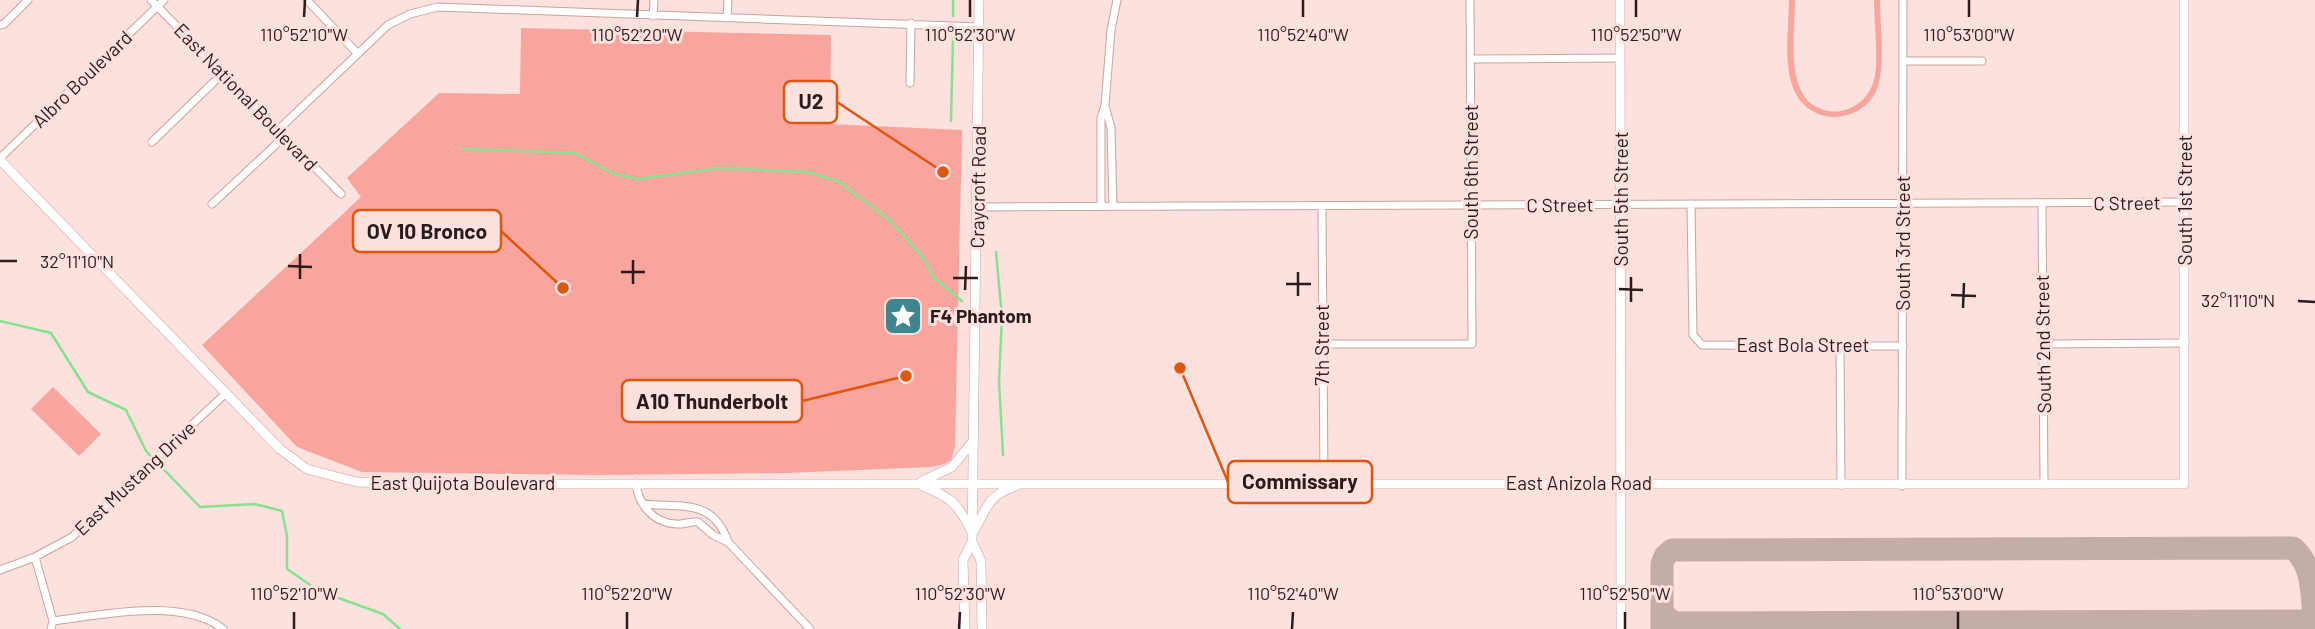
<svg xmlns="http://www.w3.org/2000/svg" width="2315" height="629" viewBox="0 0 2315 629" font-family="Barlow,sans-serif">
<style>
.green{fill:#f9a59d}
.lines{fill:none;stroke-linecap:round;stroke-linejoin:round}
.stream{stroke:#88e08f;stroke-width:2.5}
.taxiway{stroke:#c4aca9;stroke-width:23}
.minor-casing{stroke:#cba29d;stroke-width:9}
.tertiary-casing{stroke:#cba29d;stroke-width:10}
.minor{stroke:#fff;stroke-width:7}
.tertiary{stroke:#fff;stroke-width:9}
.ticks{fill:none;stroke:#2b1b19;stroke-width:2.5}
.labels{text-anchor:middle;stroke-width:6;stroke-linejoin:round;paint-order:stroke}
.street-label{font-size:19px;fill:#2b1b19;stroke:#fce1de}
.poi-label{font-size:19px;font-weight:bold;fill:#2b1b19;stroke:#fce1de;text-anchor:start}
.ticks-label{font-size:18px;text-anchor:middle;fill:#2b1b19;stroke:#fce1de;stroke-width:6;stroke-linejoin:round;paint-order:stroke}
.leader{fill:none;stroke:#df560d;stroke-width:2.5}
.callout-dot{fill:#df560d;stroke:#fce1de;stroke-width:2.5}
.callout{fill:#fce1de;stroke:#df560d;stroke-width:2.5}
.callout-label{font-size:21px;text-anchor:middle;font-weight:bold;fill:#2b1b19}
</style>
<rect width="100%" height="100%" fill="#fce1de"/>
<!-- green -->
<path class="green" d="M1789 0H1795C1795 33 1783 99 1824 110 1831 112 1838 112 1845 110 1859 106 1870 95 1874 80 1879 60 1874 23 1874 0H1880C1880 25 1885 63 1878 86 1873 102 1859 113 1843 116 1833 118 1825 117 1816 113 1777 95 1789 36 1789 0Z
M521 28 831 35 830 124 962 130 955 446 951 460 945 464 931 467 787 473 596 475 362 472 297 447 202 345 361 197 347 178 439 93 520 94Z
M53 387 101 434 79 456 31 409Z"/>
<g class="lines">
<!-- stream -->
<path class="stream" d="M953 16V0
M951 121 953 38
M463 149 575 153 612 173 637 179 719 168 807 172 838 181 890 220 925 260 934 278 962 301
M996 252 1002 317 999 381 1003 455
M0 321 51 333 88 392 126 410 146 451 200 507 255 504 282 511 287 536V569L319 591 383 614 400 629"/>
<!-- taxiway -->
<path class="taxiway" d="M1662 610 1667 618 1675 623 2304 621 2315 626
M1662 629V564L1665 556 1672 550 2293 548C2315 567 2311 596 2315 627"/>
<defs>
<path id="minor" d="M151 0 341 194
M307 0 357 53
M653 16 654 0
M727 18 728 0
M0 25 4 24 28 0
M1471 59 1620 58
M1903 61H1982
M910 83 911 23
M1105 106 1111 128 1113 206
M278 130 388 25 410 14 438 7 979 27
M152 142 222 74
M0 158 164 0
M2042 203 2044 485
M212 204 284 137
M1691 204 1693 335 1702 345 1903 346
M1101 206V118L1105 105 1111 30 1117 0
M978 207 2185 202
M1322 207 1324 483
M1322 344H1472L1470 0
M2043 344 2185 343
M1840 345 1841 485
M636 483C638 504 653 523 676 524 684 525 690 521 698 522L713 535 728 542C713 498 682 508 643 504
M1902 486 1903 0
M728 542 810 629
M35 557 53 621 51 629
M0 570 35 557 72 537 225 394
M53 621C101 615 183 597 223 629"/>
<path id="tertiary" d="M979 0 972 542 981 561 982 629
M1620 0 1621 629
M0 160 280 449 307 469 337 477 357 482 420 484H2184V0
M922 481 952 467 974 440
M923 486C951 497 958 504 972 532
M973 532C987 508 988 495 1016 486
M965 629 963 560 972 542"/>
</defs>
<!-- minor casing -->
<use href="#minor" class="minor-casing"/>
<!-- tertiary casing -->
<use href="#tertiary" class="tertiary-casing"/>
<!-- minor -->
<use href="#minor" class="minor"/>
<!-- tertiary -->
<use href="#tertiary" class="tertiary"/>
</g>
<!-- ticks -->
<path class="ticks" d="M304 17 305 0M637 17 638 0M970 17V0M1303 17V0M1636 17V0M1969 17V0M0 261H17M288 266 312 267M621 272H645M953 278H978M300 279V254M633 284V260M1286 284H1311M1619 289 1643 290M965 290 966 266M1951 295 1976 296M1298 296V272M2298 301 2315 302M1631 302V277M1963 308 1964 283M294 629V612M627 629V612M959 629 960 612M1292 629 1293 612M1625 629V612M1958 629V612"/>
<!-- icons -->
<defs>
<symbol id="sight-square" viewBox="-11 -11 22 22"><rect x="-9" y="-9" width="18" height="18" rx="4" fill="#3e858d" stroke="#fce1de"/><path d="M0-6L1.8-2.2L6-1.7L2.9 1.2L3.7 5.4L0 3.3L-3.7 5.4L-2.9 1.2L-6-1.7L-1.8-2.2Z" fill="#fff"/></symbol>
</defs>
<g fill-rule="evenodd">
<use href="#sight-square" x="881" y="294" width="44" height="44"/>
</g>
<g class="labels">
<!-- street labels -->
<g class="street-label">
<text transform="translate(82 79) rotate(-44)" y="7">Albro Boulevard</text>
<text transform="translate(246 97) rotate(46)" y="7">East National Boulevard</text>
<text transform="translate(1471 172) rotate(-90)" y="7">South 6th Street</text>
<text transform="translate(978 187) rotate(-89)" y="7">Craycroft Road</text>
<text transform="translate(1621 199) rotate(-90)" y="7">South 5th Street</text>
<text transform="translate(2185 200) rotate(-90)" y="7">South 1st Street</text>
<text transform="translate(2127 203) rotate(-1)" y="7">C Street</text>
<text transform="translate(1560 205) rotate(-1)" y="7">C Street</text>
<text transform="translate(1903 243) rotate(-90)" y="7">South 3rd Street</text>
<text transform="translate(2043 344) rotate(-91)" y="7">South 2nd Street</text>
<text transform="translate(1322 345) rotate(-90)" y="7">7th Street</text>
<text x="1803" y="352">East Bola Street</text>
<text transform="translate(135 478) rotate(-43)" y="7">East Mustang Drive</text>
<text x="463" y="490">East Quijota Boulevard</text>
<text x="1579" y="490">East Anizola Road</text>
</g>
<!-- poi labels -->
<g class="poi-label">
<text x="930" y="323">F4 Phantom</text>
</g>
</g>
<g class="ticks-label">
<text x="304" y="41">110°52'10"W</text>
<text x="637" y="41">110°52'20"W</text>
<text x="970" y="41">110°52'30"W</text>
<text x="1303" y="41">110°52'40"W</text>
<text x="1636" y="41">110°52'50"W</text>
<text x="1969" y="41">110°53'00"W</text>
<text x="77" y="268">32°11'10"N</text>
<text x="2238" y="307">32°11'10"N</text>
<text x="294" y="600">110°52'10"W</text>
<text x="627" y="600">110°52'20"W</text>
<text x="960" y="600">110°52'30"W</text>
<text x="1293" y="600">110°52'40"W</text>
<text x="1625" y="600">110°52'50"W</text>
<text x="1958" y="600">110°53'00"W</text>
</g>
<!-- callouts -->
<path class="leader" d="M943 172L837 102M563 288L501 231M906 376L802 401M1180 368L1228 482"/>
<g class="callout-dot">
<circle cx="943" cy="172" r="7"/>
<circle cx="563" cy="288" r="7"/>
<circle cx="906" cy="376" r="7"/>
<circle cx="1180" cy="368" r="7"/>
</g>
<g class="callout">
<rect x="784" y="81" width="53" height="42" rx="7"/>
<rect x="353" y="210" width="148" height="42" rx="7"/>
<rect x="622" y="380" width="180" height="42" rx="7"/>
<rect x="1228" y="461" width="144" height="42" rx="7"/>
</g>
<g class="callout-label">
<text x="811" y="109">U2</text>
<text x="427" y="239">OV 10 Bronco</text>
<text x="712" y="409">A10 Thunderbolt</text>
<text x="1300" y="489">Commissary</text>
</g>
</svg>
